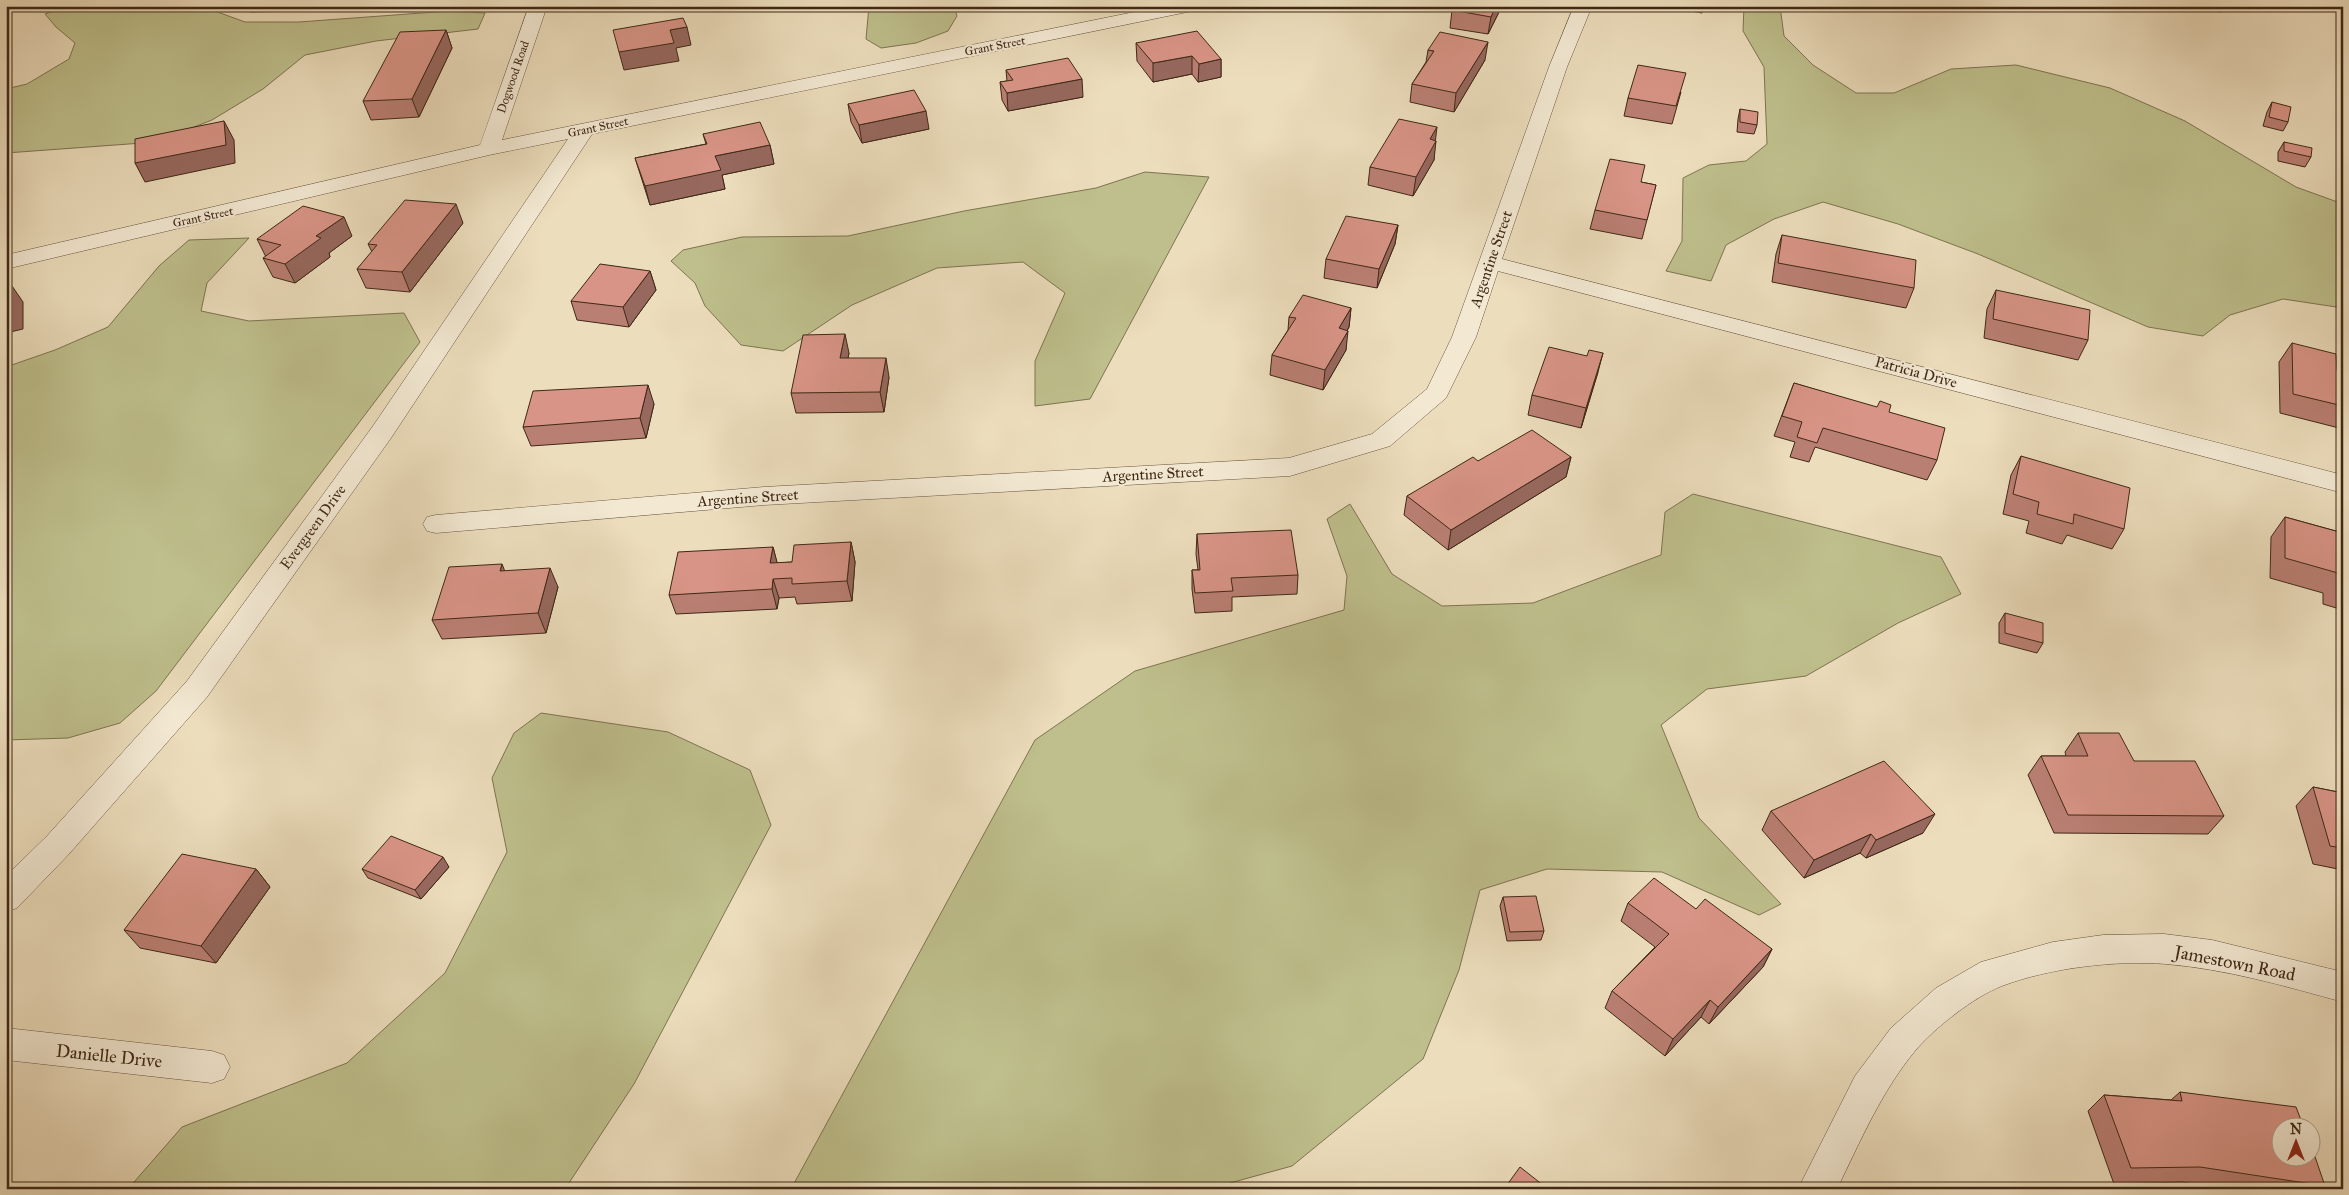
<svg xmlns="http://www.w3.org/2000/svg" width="2349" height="1195" viewBox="0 0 2349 1195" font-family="'IM FELL Great Primer',serif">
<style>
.green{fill:#bebf8c;stroke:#7e7451}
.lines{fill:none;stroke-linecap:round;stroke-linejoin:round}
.street-casing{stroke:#6a5540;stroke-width:1}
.street{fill:#f3e9d3;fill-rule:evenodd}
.wall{fill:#ba7f73;stroke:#3f2816}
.shaded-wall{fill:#97685e;stroke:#3f2816}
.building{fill:#d89486;stroke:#3f2816}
.labels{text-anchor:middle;stroke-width:4;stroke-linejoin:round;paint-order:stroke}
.far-street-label{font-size:12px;fill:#3f2816;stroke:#f3e9d3}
.street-label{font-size:15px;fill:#3f2816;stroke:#f3e9d3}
.near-street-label{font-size:18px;fill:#3f2816;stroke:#f3e9d3}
</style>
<rect width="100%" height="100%" fill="#ecddbc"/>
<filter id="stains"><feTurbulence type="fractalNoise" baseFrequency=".004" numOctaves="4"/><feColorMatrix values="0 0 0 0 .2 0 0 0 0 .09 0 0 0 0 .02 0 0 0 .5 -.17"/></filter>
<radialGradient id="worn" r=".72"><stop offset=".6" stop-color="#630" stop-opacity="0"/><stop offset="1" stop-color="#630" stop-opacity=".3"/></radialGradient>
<!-- green -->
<path class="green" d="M68 6H213L212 10 245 22H299L449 11 485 13 478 29 376 41 305 55 263 89 212 120 156 142 6 153V89L27 84 69 59 75 43 56 27 45 14Z
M869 6H954L957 16 948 31 916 43 881 48 866 39Z
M1744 6H1780L1784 36 1813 65 1856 93H1894L1951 69 2016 65 2110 88 2185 121 2296 187 2343 204V308L2283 299 2230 315 2203 336 2148 327 1978 254 1898 224 1823 202 1774 219 1726 245 1711 281 1666 271 1682 241 1683 178 1709 165 1746 161 1767 144 1764 67 1743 31Z
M1145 172 1209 177 1090 399 1035 406V361L1065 293 1023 262 937 268 852 305 783 351 741 345 705 306 695 283 671 261 683 250 742 237 848 236 964 211 1096 188Z
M249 238 207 283 201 311 249 321 404 313 420 342 156 691 120 723 68 738 6 740V367L55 350 108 327 159 266 189 240Z
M1693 494 1941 557 1961 594 1898 623 1806 676 1707 689 1661 725 1699 818 1781 904 1759 915 1662 872 1547 869 1480 890 1459 970 1423 1059 1292 1166 1208 1189H791L1035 740 1135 671 1344 610 1347 576 1327 519 1350 504 1392 574 1442 606 1533 603 1661 555 1665 512Z
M541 713 668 732 750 770 771 825 634 1084 565 1189H128L182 1127 347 1063 445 973 507 852 492 778 514 733Z"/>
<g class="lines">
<defs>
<path id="street" d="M529 6H547L502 140 1164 6H1201L1198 10 1192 11 592 134 391 438 207 697 69 854 17 908 6 912V876L47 836 187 681 373 426 568 139 489 155 6 269V255L480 145Z
M1574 6H1592L1567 67 1502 259 2343 475V493L1498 271 1476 337 1446 398 1390 446 1290 476 764 505 436 533 427 531 423 524 427 517 436 515 764 487 1289 458 1372 434 1427 389 1452 337 1549 67Z
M2164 934 2212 940 2343 972V1002C2285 986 2226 969 2166 964 2116 960 2049 968 2002 986 1975 996 1933 1029 1915 1051 1881 1092 1860 1142 1837 1189H1798L1855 1076 1891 1028 1936 988 1981 962 2053 942 2103 935Z
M6 1028 212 1051 224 1055 230 1067 224 1079 212 1083 6 1060Z"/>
</defs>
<!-- street casing -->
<use href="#street" class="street-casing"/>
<!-- street -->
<use href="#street" class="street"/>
</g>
<!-- wall -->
<path class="wall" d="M247 6H304L301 11 250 12Z
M1502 6 1488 34 1450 28 1452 10Z
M1663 6H1704L1702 13Z
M2179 6H2224L2221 12Z
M446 30 452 48 419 117 371 120 363 101Z
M1136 43 1221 59V77L1198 82 1192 74 1153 82 1137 61Z
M1428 50 1485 60 1454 112 1410 102 1412 84 1426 62Z
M1006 70 1083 97 1008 111 1002 100 1000 82 1007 81Z
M1681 92 1672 124 1624 116 1628 98Z
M2272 102 2288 122 2283 131 2263 126 2267 112Z
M848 104 929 129 862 143 851 122Z
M1740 109 1757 125 1754 134 1737 132 1738 119Z
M703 134 770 145 774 164 722 175 725 189 650 205 635 158 706 144Z
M1435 141 1434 160 1413 196 1368 185 1370 167Z
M2284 142 2311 157 2305 167 2278 161V152Z
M1641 182 1656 185 1642 239 1590 229 1595 210Z
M463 223 410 292 366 288 357 269 372 252 368 244Z
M1398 225 1395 244 1377 288 1324 278 1326 259Z
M1782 235 1914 288 1906 308 1772 282 1776 254Z
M352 236 329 253 330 257 295 283 273 277 263 258 266 257 257 239Z
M650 271 656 290 629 327 577 320 571 301Z
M1996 290 2088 340 2078 360 1984 338 1987 309Z
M1351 308 1349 327 1347 331 1346 350 1323 390 1270 375 1272 355 1288 330 1289 317Z
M2292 343 2337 371 2343 372V429L2280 413 2279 362Z
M849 353 848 358 889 377 884 412 796 413 791 393Z
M1587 356 1598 372 1581 428 1528 415 1532 395Z
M1794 383 1889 412 1937 460 1927 480 1815 447 1809 462 1790 457 1795 442 1774 436Z
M654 404 646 438 531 446 523 427Z
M2021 456 2124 529 2112 549 2067 535 2062 544 2026 533 2029 521 2003 514 2011 475Z
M1571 457 1566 477 1448 550 1404 515 1407 496 1478 461Z
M2285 517 2343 533V610L2323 604V593L2270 578 2271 537Z
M1197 534 1298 575 1297 594 1232 597V611L1195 613 1192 589V570H1198L1196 554Z
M851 542 855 562 852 601 797 604 795 597 779 598 777 609 676 614 669 595 773 547 777 563 792 562Z
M504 571 558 587 546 633 442 639 432 620Z
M2005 613 2043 643 2037 653 1999 643V623Z
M2078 733 2134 761 2224 816 2208 834 2054 833 2028 775 2041 756H2066L2065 752Z
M2313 787 2343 793V870L2313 864 2296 806Z
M1771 811 1923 833 1866 858 1860 853 1804 878 1762 830Z
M449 867 421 899 368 878 362 869Z
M256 869 270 887 216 963 140 948 124 930Z
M1503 897 1544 931 1541 940 1507 941 1500 906Z
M1628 903 1696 909 1772 949 1763 967 1709 1024 1701 1017 1665 1056 1605 1008 1612 991 1655 947 1621 921Z
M2180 1092 2325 1186 2322 1189H2222L2182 1182 2114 1184 2088 1111 2104 1095 2171 1100Z"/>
<!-- shaded-wall -->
<path class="shaded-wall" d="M299 6H304L301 11Z
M1000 6H1015L1000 9Z
M1496 6H1502L1488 34 1491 17Z
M687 27 691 45 676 48 679 61 624 70 619 52 670 30Z
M446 30 452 48 419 117 412 99Z
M1488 42 1485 60 1454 112 1456 93Z
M1192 56V74L1153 82V63Z
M1221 59V77L1198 82 1199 64Z
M1082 79 1083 97 1008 111 1007 93Z
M926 111 929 129 862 143 859 125Z
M224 121 234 140 235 163 145 182 135 163Z
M1437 127 1435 144 1436 141 1434 160 1413 196 1416 177 1430 139Z
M770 145 774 164 722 175 725 189 650 205 645 186 715 156Z
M456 204 463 223 410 292 402 272Z
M344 217 352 236 329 253 330 257 295 283 285 264 316 236Z
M1398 225 1395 244 1377 288 1379 269Z
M650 271 656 290 629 327 623 307Z
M10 283 23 302V329L6 333V311Z
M1351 308 1349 327 1337 348 1339 328Z
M1348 331 1346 350 1323 390 1325 370Z
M845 334 849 353 844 378 840 358Z
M1603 353 1598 372 1581 428 1586 408Z
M886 358 889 377 884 412 880 392Z
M648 385 654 404 646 438 640 418Z
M1571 457 1566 477 1448 550 1451 530Z
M851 542 855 562 852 601 847 581Z
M773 547 778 566 770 563Z
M502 564 510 584 500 571Z
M550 568 558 587 546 633 538 613Z
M773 579 779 598 777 609 772 589Z
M1935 814 1923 833 1866 858 1876 840Z
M1871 834 1860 853 1804 878 1814 860Z
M443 857 449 867 421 899 415 890Z
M256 869 270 887 216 963 201 946Z
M1772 949 1763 967 1709 1024 1718 1007Z
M1710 1000 1701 1017 1665 1056 1673 1039Z"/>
<!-- building -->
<path class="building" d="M1454 6H1496L1491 17 1452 10Z
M683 18 687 27 670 30 674 43 619 52 613 30Z
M446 30 412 99 363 101 400 32Z
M1197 31 1221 59 1199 64 1192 56 1153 63 1136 43Z
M1440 32 1488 42 1456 93 1412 84 1434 51 1428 50Z
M1068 58 1082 79 1007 93 1000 82 1013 80 1006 70Z
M1638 65 1686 73 1676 106 1628 98Z
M914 90 926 111 859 125 848 104Z
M2272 102 2291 107 2288 122 2269 117Z
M1740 109 1758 112 1757 125 1740 122Z
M1399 119 1437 127 1430 139 1436 141 1416 177 1370 167Z
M224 121 226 145 135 163V139Z
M760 122 770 145 715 156 721 170 645 186 635 158 707 144 703 134Z
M2284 142 2312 148 2311 157 2284 151Z
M1610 159 1645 165 1641 182 1656 185 1647 220 1595 210Z
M405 200 456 204 402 272 357 269 377 245 368 244Z
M303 206 344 217 316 236 321 238 285 264 263 258 281 245 257 239Z
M1346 216 1398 225 1379 269 1326 259Z
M1782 235 1916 260 1914 288 1778 263Z
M600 264 650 271 623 307 571 301Z
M10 283V310L6 311V284Z
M1996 290 2090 310 2088 340 1993 319Z
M1303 295 1351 308 1339 328 1348 331 1325 370 1272 355 1296 318 1289 317Z
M845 334 840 358H886L880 392 791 393 803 335Z
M2292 343 2336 354 2337 371 2343 372V406L2293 394Z
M1549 347 1587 356 1589 350 1603 353 1586 408 1532 395Z
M1794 383 1877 407 1880 401 1891 405 1889 412 1945 428 1937 460 1823 428 1817 443 1797 437 1802 422 1782 416Z
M648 385 640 418 523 427 533 391Z
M1532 430 1571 457 1451 530 1407 496 1473 457 1478 461Z
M2021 456 2130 488 2124 529 2074 514 2073 524 2037 514 2039 502 2013 494Z
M2285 517 2343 533V586L2338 584V573L2285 558Z
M1291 530 1298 575 1231 578 1233 591 1195 593 1192 570H1200L1197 534Z
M851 542 847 581 792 584V578L773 579 772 589 669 595 678 552 773 547 770 563 792 562 794 545Z
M502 564 500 571 550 568 538 613 432 620 449 567Z
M2005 613 2043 623V643L2005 633Z
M2078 733H2119L2134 761H2195L2224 816 2068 815 2041 756H2088Z
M1884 761 1935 814 1876 840 1871 834 1814 860 1771 811Z
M2313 787 2343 793V848L2330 846Z
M391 836 443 857 415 890 362 869Z
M182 854 256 869 201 946 124 930Z
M1654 878 1696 909 1705 899 1772 949 1718 1007 1710 1000 1673 1039 1612 991 1669 934 1628 903Z
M1536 896 1544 931 1510 932 1503 897Z
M2180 1092 2296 1107 2304 1128H2282V1158H2312V1148L2325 1186 2200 1167 2131 1168 2104 1095 2182 1101Z
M1520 1167 1548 1189H1504Z"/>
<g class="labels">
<!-- far-street labels -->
<g class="far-street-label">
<text transform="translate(995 46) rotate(-11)" y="4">Grant Street</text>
<text transform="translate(513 77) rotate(-71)" y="4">Dogwood Road</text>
<text transform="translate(598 127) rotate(-12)" y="4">Grant Street</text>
<text transform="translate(203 217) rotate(-12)" y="4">Grant Street</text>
</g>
<!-- street labels -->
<g class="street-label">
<text transform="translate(1491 259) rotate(-71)" y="5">Argentine Street</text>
<text transform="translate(1916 372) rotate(15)" y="5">Patricia Drive</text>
<text transform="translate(1153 474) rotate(-3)" y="5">Argentine Street</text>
<text transform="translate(748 498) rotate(-4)" y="5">Argentine Street</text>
<text transform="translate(313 527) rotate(-54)" y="5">Evergreen Drive</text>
</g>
<!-- near-street labels -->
<g class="near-street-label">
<text transform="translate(2235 963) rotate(11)" y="6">Jamestown Road</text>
<text transform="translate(109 1056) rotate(6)" y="6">Danielle Drive</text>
</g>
</g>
<!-- margin -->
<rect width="2349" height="1195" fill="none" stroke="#ecddbc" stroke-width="25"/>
<rect x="8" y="8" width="2334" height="1180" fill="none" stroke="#3f2816" stroke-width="2.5"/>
<rect x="12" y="12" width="2324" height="1170" fill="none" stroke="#3f2816"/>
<!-- north arrow -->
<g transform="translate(2296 1142)"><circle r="24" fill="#f3e9d3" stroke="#ab9c87"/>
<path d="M0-4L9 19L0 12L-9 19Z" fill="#8f2418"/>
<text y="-8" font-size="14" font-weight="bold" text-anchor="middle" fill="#3f2816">N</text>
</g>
<rect width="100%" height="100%" filter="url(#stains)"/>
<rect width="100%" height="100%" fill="url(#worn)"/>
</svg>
